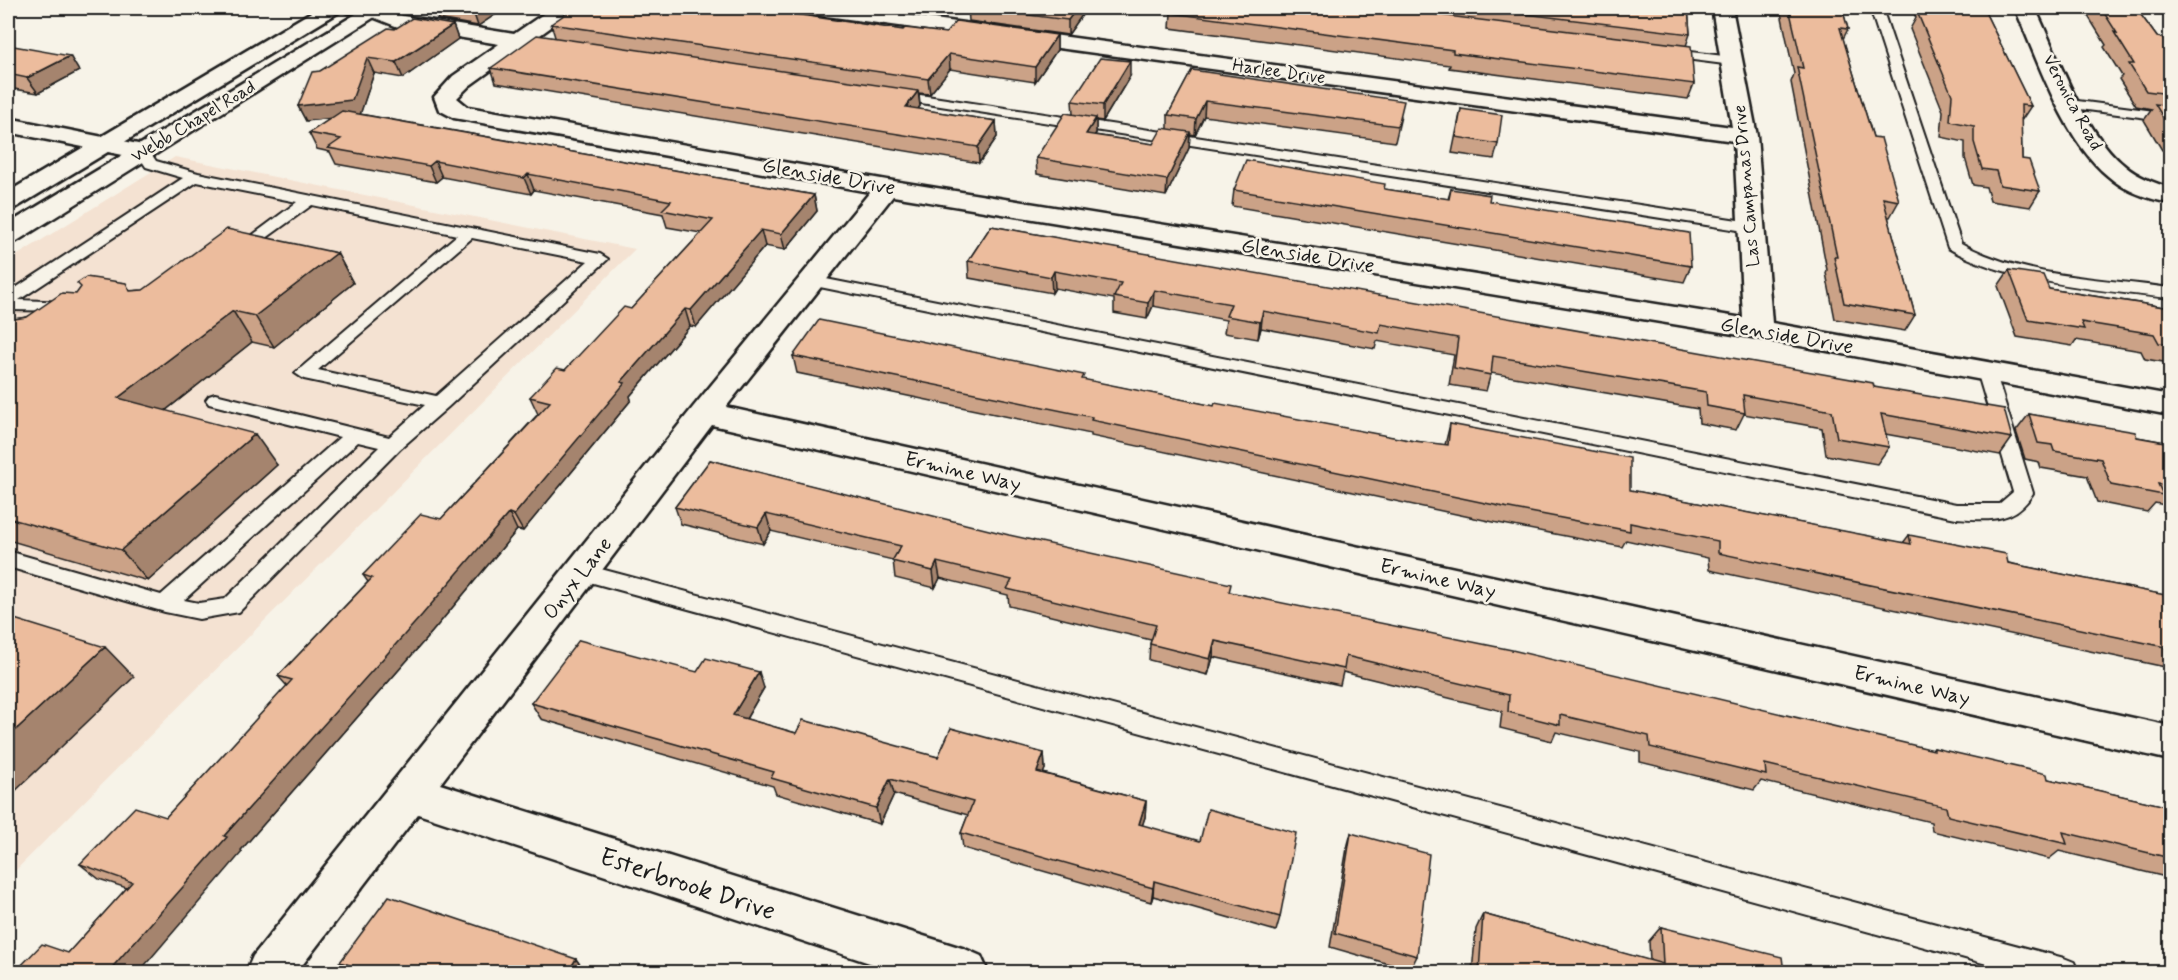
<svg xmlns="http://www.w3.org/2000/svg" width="2178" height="980" viewBox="0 0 2178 980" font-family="Mynerve,sans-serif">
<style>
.built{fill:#f4e2d2}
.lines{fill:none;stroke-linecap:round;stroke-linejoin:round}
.lane-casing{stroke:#1c1c1c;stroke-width:4}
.street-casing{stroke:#1c1c1c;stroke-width:5}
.secondary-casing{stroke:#1c1c1c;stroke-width:5}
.lane{fill:#f7f3e8;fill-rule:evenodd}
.street{fill:#f7f3e8;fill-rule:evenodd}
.secondary{fill:#f7f3e8;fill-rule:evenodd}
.wall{fill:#cba287;stroke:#1c1c1c;stroke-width:1.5}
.shaded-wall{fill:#a5846e;stroke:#1c1c1c;stroke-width:1.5}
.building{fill:#ecbc9d;stroke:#1c1c1c;stroke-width:1.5}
.labels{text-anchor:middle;stroke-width:5;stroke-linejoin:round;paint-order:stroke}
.far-street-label{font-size:18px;fill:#1c1c1c;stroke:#f7f3e8}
.street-label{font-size:21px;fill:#1c1c1c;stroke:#f7f3e8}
.near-street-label{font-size:26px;fill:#1c1c1c;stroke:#f7f3e8}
</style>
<rect width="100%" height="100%" fill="#f7f3e8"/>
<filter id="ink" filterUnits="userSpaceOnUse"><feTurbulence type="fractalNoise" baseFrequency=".0167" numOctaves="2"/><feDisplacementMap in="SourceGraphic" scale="12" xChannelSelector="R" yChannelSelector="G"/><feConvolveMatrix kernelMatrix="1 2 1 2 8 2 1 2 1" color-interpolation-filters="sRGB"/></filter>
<g filter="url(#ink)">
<!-- built -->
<path class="built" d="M175 157 635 249 8 878V261Z"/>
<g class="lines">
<defs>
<path id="lane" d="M1870 8H1882L1961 243C2022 278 2102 278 2170 288V298C2105 291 2005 282 1948 248Z
M1666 49 1732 57 1738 61 1732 65 1662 56 1660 53Z
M894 91 1751 222 1759 227 1751 232 889 98V92Z
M2070 100 2170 113V121L2065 107V101Z
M143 148 148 149 156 161 198 173 600 254 608 259 448 407 400 449 239 612 199 619 165 612 8 567V551L161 595 340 437 209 404 206 400 209 396 215 394 389 437 425 405 304 379 295 373 457 235 312 205 240 257 232 252 234 249 297 202 197 182 19 300 68 302 76 307 74 311 8 310V293L183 178 146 167 136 152ZM472 238 588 261 436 396 318 370ZM358 442 379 447 225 599 199 603 184 600Z
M811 276 1956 504H1999L2013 492 1977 371 1986 365 1995 371 2033 493C2015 524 1987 520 1956 518L805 284 803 281 805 278Z
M582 564 2064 958 2074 962 2078 972H2016L575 578 572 572 575 566Z"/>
<path id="street" d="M343 8H385L403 16 514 34 552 8H575L572 12 469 86 457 98 468 107 887 180 1743 318 1734 141 812 14 805 12 802 8H853L1732 127 1712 8H1732L1757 136 1772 323 2170 395V415L1758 338 893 196 726 407 2170 726V760L712 425 440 784 965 949 981 956 988 972H897L418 814 297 972H246L253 956 694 406 870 192 454 118 439 110 434 97 453 76 499 44 398 27 370 16 346 12Z
M2015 8H2035C2059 57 2082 131 2125 166 2138 177 2155 183 2170 188V203C2149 199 2124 191 2108 176 2063 139 2038 61 2015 8Z
M8 118 143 145 151 147 155 152 151 157 143 159 8 132Z"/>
<path id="secondary" d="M318 8H342L339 12 17 207 8 209V192Z
M366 8H389L17 241 8 243V224Z"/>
</defs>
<!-- lane casing -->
<use href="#lane" class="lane-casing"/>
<!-- street casing -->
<use href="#street" class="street-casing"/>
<!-- secondary casing -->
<use href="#secondary" class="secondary-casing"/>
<!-- lane -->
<use href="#lane" class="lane"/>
<!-- street -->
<use href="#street" class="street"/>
<!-- secondary -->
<use href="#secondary" class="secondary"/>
</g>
<!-- wall -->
<path class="wall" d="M433 8H505L478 26 438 19Z
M968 8H1087L1068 35 969 21Z
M1174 8H1688L1690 34 1686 46 1694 84 1688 99 1449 68 1450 65 1170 28 1171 13Z
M1780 8H1842L1848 29 1843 39 1856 82 1873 137 1899 201 1890 217H1888L1915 315 1905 331 1835 319 1826 273 1827 270 1791 82 1794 74Z
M1912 8H1983L2031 106 2021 121 2022 159 2040 191 2030 207 1990 201 1986 187 1973 185 1965 158V142L1941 137 1943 111 1910 29 1916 18Z
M2083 8H2136L2157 37 2170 50V151L2162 150 2144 120 2152 109 2136 106 2119 79 2122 76 2104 47 2106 45Z
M804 14 803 16 903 30 946 33 1057 35V50L1035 82 950 69 930 94 919 93 920 106 918 109 996 121 997 137 979 163 496 83 491 68 555 37 551 24Z
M453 25 458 39 403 78 374 73 360 114 814 195 817 211 785 250 765 246 696 327 690 326 630 396 631 400 523 531 517 530 432 632 241 850 242 852 68 953 127 888 99 879 80 864 166 817 287 686 278 676 368 582 363 575 441 519 538 414 530 397 565 370 631 309 701 233 667 227 663 214 534 190 531 194 442 177 436 182 336 164 330 152 317 149 309 133 331 118 306 121 298 106 320 71 395 29Z
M8 45 79 71 38 93 8 88Z
M1192 70 1401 116 1395 142 1204 116 1195 135 1190 134 1189 148 1166 196 1037 174 1036 158 1073 114 1072 101 1130 76 1103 121 1096 120V133L1095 135 1153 144 1168 128V115Z
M1461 109 1498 144 1494 159 1452 153Z
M1384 189 1448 199 1451 189 1691 266 1684 282 1232 206 1234 190Z
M991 226 1874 387 2012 438 2000 455 1885 434 1889 447 1877 464 1826 455 1822 428 1744 414 1736 430 1699 423 1698 409 1491 373 1486 391 1449 385 1454 355 1377 341 1375 349 1261 328 1258 339 1224 333 1226 320 1153 306 1147 319 1114 313V299L1055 288 1052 293 969 278 968 261Z
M337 253 353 283 274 347 252 342 165 411 277 465 148 581 8 540V320L27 317 76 294 143 290Z
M2009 270 2049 289 2170 308V363L2145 359 2141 351 2076 340 2072 346 2017 337 1998 286Z
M793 356 1084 380 1214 406 1414 441 1445 445 1450 424 1630 490 1903 543 1909 535 2008 563 2170 596V668L1709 570 1708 558 1626 540 1622 547 1498 523 1091 436V434L797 373Z
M2029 414 2137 437 2170 443V506L2155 503 2147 512 2097 502 2087 476 2041 468 2039 462 2025 459 2016 431Z
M710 460 1230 592 1932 750 1934 748 2048 779 2170 807V878L2059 851 2049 859 1932 831 1931 822 1761 781 1754 790 1640 762V752L1556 732 1552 741 1500 728 1502 711 1343 672 1340 685 1213 657 1208 675 1149 660 1150 644 1151 640 1009 606 1008 595 940 578 935 588 895 578 893 560 771 531 763 544 681 524 675 507Z
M697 672 764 688 746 719 796 733 938 757 1044 753 1045 769 1043 773 1146 801 1145 817 1142 825 1280 917 1276 931 1153 896 1151 902 963 848 961 833 968 815 894 794 880 824 776 794 773 786 541 719 531 703Z
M1351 833 1417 956 1410 970 1330 947 1347 848Z
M1483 914 1650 961 1649 941 1661 927 1784 972H1472L1476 929Z
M576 959 585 972H352L340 962Z"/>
<!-- shaded-wall -->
<path class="shaded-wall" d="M478 8H505L478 26 473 11Z
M793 8H803L804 14 790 28 787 13Z
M1077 8H1087L1068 35V20Z
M453 25 458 39 403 78 396 62Z
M1057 35V50L1035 82V67Z
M949 54 950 69 930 94 928 79Z
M70 56 79 71 38 93 27 78Z
M367 58 374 73 360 115 306 121 298 106Z
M1130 61V76L1103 121V105Z
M918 91 920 106 908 123 906 107Z
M1205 101 1204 116 1195 135 1196 119Z
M1096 118V133L1086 150V134Z
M996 121 997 137 979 163 978 147Z
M1190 132 1189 148 1166 196 1167 180Z
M435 161 442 177 436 182 429 166Z
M528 174 534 190 531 194 524 178Z
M814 195 817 211 785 250 781 234Z
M761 230 765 246 696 327 691 310Z
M337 253 353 283 274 347 255 316Z
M1054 271 1055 288 1052 293 1051 277Z
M1154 290 1153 306 1147 319 1148 303Z
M685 309 690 326 630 396 631 400 523 531 514 515 621 382Z
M233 311 252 342 142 429 118 398Z
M1263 311 1261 328 1258 339 1260 322Z
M255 434 277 465 148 581 121 550Z
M509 513 517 530 432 632 241 850 242 852 139 972H108L224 836Z
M766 514 771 531 763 544 758 527Z
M937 562 940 578 935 588 933 571Z
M1215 641 1213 657 1208 675 1210 659Z
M105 647 134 677 8 798V737Z
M759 672 764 688 739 731 733 715Z
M1044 753 1045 769 1038 787 1037 772Z
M890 779 894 794 880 824 876 808Z
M1146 801 1145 817 1138 839 1139 824Z
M1154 881 1153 896 1151 902Z
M576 959 585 972H568Z"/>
<!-- building -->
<path class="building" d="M449 8H478L473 11Z
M574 8H793L787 13 903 30 905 28 946 33 956 21 1057 35 1035 67 949 54 928 79 551 24Z
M973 8H1077L1068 20Z
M1174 8H1383L1691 46 1694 84 1453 53V50L1171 13Z
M1477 8H1688L1690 34Z
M1789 8H1842L1848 29 1840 28 1856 82 1873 137 1881 138 1899 201 1883 198 1915 315 1844 303 1834 257H1837L1797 67 1803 68Z
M1925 8H1983L2031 106 2021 105 2022 159 2029 160 2040 191 2000 185 1996 171 1982 169 1974 142V126L1950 121 1952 95 1918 14 1928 15Z
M2101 8H2136L2157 37 2163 38 2170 50V94L2146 91 2129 64H2134L2114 32 2117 33Z
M412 18 453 25 396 62 367 58 352 100 298 106 312 72 320 71 388 28 395 29Z
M537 35 918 91 906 107 996 121 978 147 491 68Z
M8 45 70 56 27 78 8 74Z
M1100 58 1130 61 1103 105 1072 101Z
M1192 70 1404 101 1398 126 1205 101 1196 119 1168 115Z
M2155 104 2170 106V129Z
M1461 109 1502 115 1498 144 1456 137Z
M342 111 814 195 781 234 761 230 691 310 685 309 621 382 625 383 514 515 509 513 422 615 224 836 227 837 108 972H15L42 944 68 953 132 882 80 864 135 807 166 817 292 680 278 676 372 578 363 575 421 514 441 519 550 402 530 397 557 368 565 370 624 307 631 309 713 220 662 210 671 201 635 194 528 174 524 178 435 161 429 166 328 148 341 139 309 133Z
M1065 113 1096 118 1086 134 1153 144 1162 128 1190 132 1167 180 1036 158Z
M1246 160 1385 184 1384 189 1449 199 1451 189 1490 195 1489 201 1689 233 1691 266 1234 190Z
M991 226 1873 383 1874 387 2004 409 2012 438 1881 414 1889 447 1837 438 1832 411 1743 395 1745 413 1707 406 1706 392 1493 356 1491 375 1454 368 1458 338 1381 324 1379 333 1263 311 1260 322 1226 316 1231 304 1154 290 1148 303 1114 297 1121 283 1054 271 1051 277 968 261Z
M227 229 337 253 255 316 233 311 118 398 255 434 121 550 8 518V320L27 317 62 293 76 294 81 287 77 283 86 277 126 283 130 291 143 290Z
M2009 270 2043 275 2049 289 2170 308V344L2159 343 2154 334 2081 322 2084 329 2028 320Z
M819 320 1084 375 1082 379 1214 406 1215 403 1414 441 1448 445 1450 424 1630 458V490L1911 544 1909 535 2006 554 2008 563 2170 596V648L1718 553V541L1630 523V531L1504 507 1091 420 1092 417 793 356Z
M2029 414 2135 432 2137 437 2170 443V486L2158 484 2163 495 2111 485 2101 459 2054 451 2052 445 2038 443Z
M710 460 1009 535 1231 584 1229 592 1512 650 1934 750V748L2047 774 2048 779 2170 807V858L2063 832 2067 844 1948 816 1946 807 1765 764 1766 775 1650 747 1649 736 1560 715V725L1508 712 1509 695 1346 656 1344 669 1215 641 1210 659 1150 644 1156 625 1007 589 1012 580 937 562 933 571 892 561 901 546 766 514 758 527 675 507Z
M8 617 105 647 8 737Z
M579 640 697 672 706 658 759 672 733 715 796 733 803 720 938 757 951 728 1044 753 1037 772 1146 801 1139 824 1200 841 1208 809 1296 833 1280 917 1154 881 1153 888 961 833 973 802 890 779 876 808 771 778 774 772 531 703Z
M1351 833 1429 854 1417 956 1335 933Z
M389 896 576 959 568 972H372L340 962Z
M1483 914 1663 964 1661 927 1782 957 1784 972H1479Z"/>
</g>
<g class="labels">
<!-- far-street labels -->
<g class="far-street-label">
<text transform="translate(1279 71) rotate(8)" y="6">Harlee Drive</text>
<text transform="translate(2073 102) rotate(62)" y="6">Veronica Road</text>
<text transform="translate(193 121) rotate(-31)" y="6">Webb Chapel Road</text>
<text transform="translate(1746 186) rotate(-95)" y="6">Las Campanas Drive</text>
</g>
<!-- street labels -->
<g class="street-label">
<text transform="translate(829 176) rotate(10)" y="7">Glenside Drive</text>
<text transform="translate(1308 255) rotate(9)" y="7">Glenside Drive</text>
<text transform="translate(1787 335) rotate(10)" y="7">Glenside Drive</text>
<text transform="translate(963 471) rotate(13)" y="7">Ermine Way</text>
<text transform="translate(577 578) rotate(-52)" y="7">Onyx Lane</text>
<text transform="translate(1438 578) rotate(13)" y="7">Ermine Way</text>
<text transform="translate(1912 685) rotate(13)" y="7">Ermine Way</text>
</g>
<!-- near-street labels -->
<g class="near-street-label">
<text transform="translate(688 883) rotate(18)" y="9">Esterbrook Drive</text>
</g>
</g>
<!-- margin -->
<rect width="2178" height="980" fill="none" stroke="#f7f3e8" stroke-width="30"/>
<rect x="15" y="15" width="2148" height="950" fill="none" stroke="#1c1c1c" stroke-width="2" filter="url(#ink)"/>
</svg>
